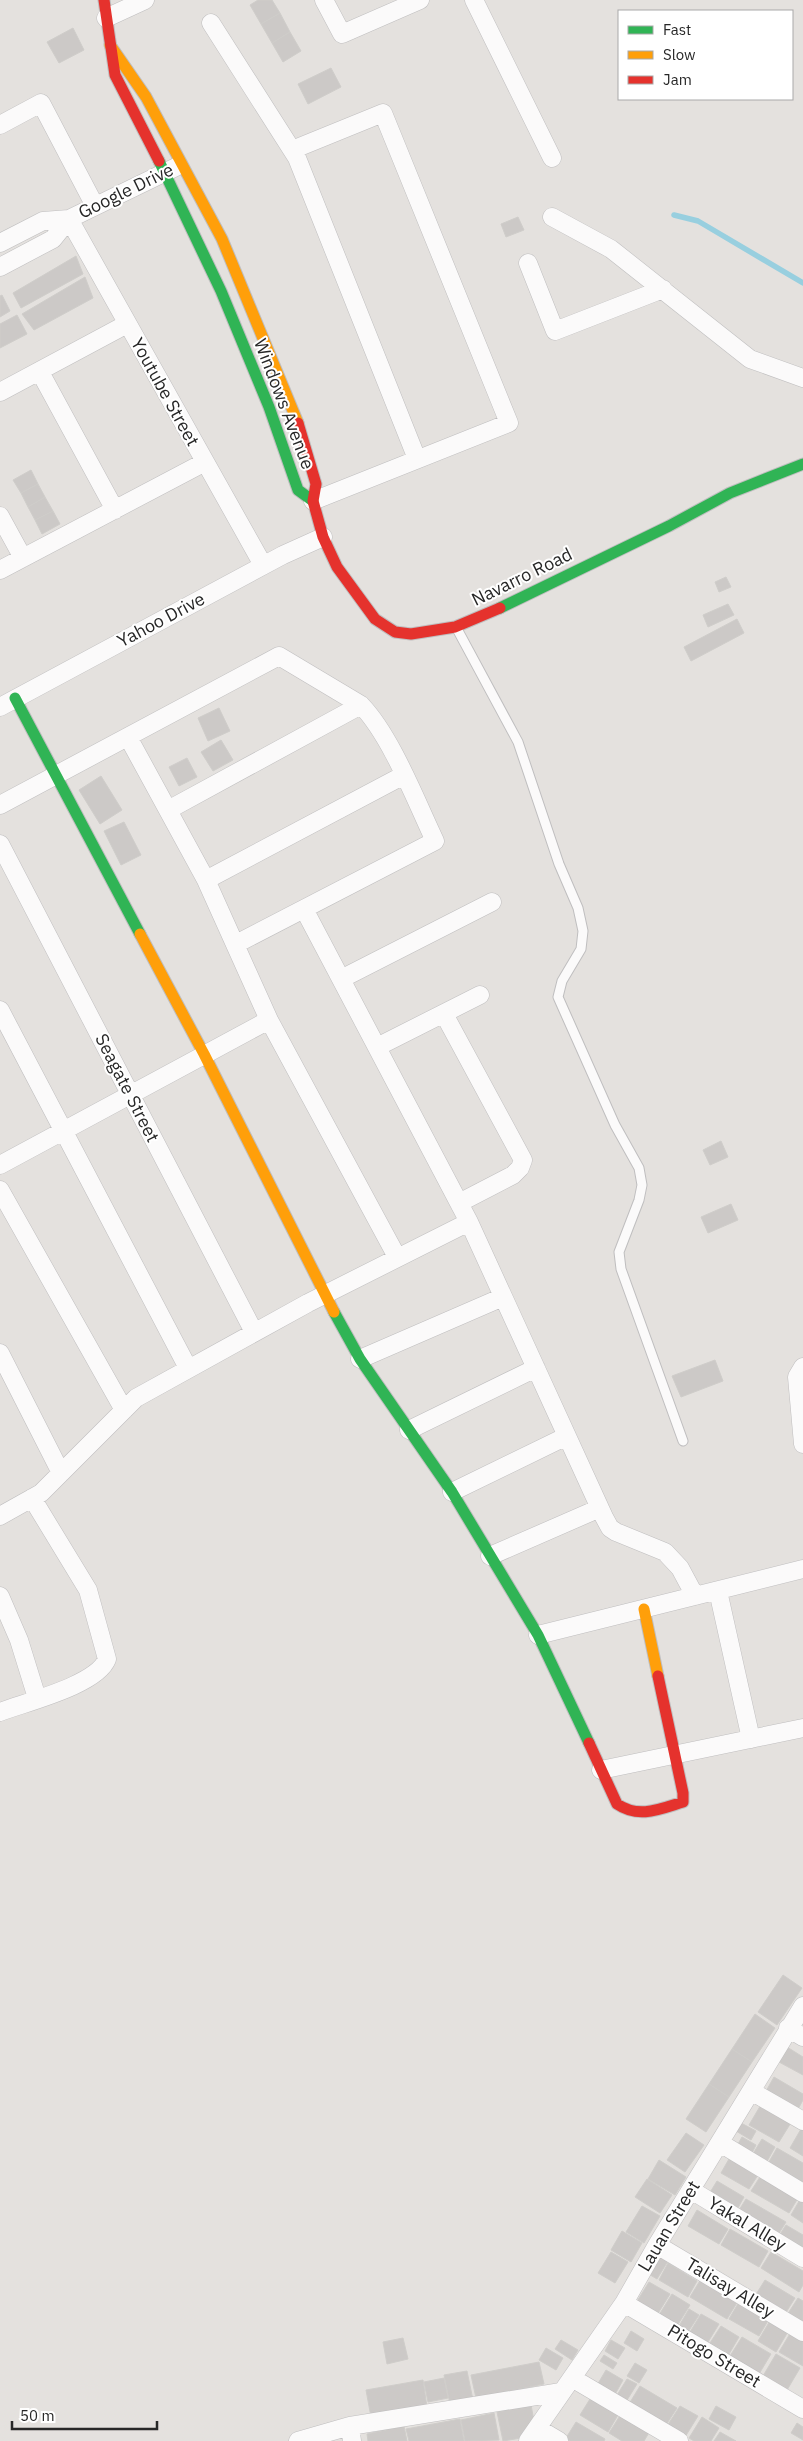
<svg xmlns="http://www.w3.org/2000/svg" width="803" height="2441" viewBox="0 0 803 2441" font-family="'IBM Plex Sans',sans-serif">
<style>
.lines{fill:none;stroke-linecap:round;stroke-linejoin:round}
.stream{stroke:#98cfdf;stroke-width:5.5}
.building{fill:#ccc9c7;stroke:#cfcdca}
.lane-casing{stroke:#bfbebf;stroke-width:11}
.street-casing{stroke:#bfbebf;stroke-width:19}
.fast-casing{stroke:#bfbebf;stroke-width:13}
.slow-casing{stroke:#bfbebf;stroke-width:13}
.jam-casing{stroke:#bfbebf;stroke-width:13}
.lane{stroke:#fbfafa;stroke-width:9}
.street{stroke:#fbfafa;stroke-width:18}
.fast{stroke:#30b455;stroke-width:11}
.slow{stroke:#ff9f0a;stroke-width:11}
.jam{stroke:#e5322d;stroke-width:11}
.labels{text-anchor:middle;stroke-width:4;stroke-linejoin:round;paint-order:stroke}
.street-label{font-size:18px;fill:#272727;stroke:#fff}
</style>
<rect width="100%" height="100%" fill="#e4e1de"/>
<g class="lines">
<!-- stream -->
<path class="stream" d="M674 215 698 221 803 283"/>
</g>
<!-- building -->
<path class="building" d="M258 0H272L280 13 261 24 250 5Z
M280 13 290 32 272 43 261 24Z
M73 28 84 50 59 63 47 42Z
M290 32 301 51 283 62 272 43Z
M331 68 341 87 308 104 298 84Z
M518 217 524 230 506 237 501 224Z
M76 256 83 274 21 308 13 293Z
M85 277 93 298 34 330 22 314Z
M2 295 10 311 0 317V296Z
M17 315 27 334 0 348V324Z
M31 470 38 484 21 493 13 480Z
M38 484 45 497 28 507 21 493Z
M45 497 53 511 35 520 28 507Z
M53 511 60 524 42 534 35 520Z
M726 577 731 587 719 592 715 582Z
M728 604 734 615 708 627 703 615Z
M737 619 744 633 691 661 684 647Z
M219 708 230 731 208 741 198 718Z
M221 740 233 760 213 771 201 752Z
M187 758 197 777 179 786 169 767Z
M101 776 122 810 100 824 79 790Z
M124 822 141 855 121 865 104 831Z
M721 1141 728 1157 710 1165 703 1150Z
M731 1204 738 1220 708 1233 701 1217Z
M715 1360 723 1381 681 1397 672 1376Z
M783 1975 802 1988 777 2025 758 2012Z
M755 2014 775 2028 752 2062 732 2049Z
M787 2047 803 2057V2075L779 2062Z
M732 2049 752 2062 729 2097 709 2084Z
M774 2077 803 2094V2100L797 2111 765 2093Z
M709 2084 729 2097 706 2132 686 2119Z
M762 2103 792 2121 779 2142 749 2125Z
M741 2123 756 2131 751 2140 736 2131Z
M801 2129 803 2130V2156L790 2148Z
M686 2133 704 2145 685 2172 667 2160Z
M742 2137 756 2145 750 2157 735 2149Z
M762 2139 775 2147 765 2165 751 2157Z
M777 2148 803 2163V2188L766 2167Z
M729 2159 758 2175 749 2189 721 2173Z
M659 2160 686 2177 675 2195 648 2179Z
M760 2177 798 2198 789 2213 751 2191Z
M647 2179 672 2195 660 2213 635 2197Z
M717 2181 744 2197 734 2215 706 2199Z
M801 2198 803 2199V2223L791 2215Z
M746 2199 786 2222 776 2238 736 2215Z
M642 2206 660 2216 644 2243 626 2232Z
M697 2210 728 2229 719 2244 688 2226Z
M786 2225 803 2235V2254L777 2239Z
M730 2229 768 2251 759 2267 721 2245Z
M622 2231 642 2243 631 2262 611 2250Z
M611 2252 628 2262 615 2283 598 2273Z
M771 2252 803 2271V2285L799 2292 761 2268Z
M658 2255 668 2261 657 2279 647 2273Z
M668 2263 697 2281 688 2297 659 2280Z
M701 2279 738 2301 727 2319 690 2297Z
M765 2280 795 2298 785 2314 755 2296Z
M649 2282 670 2294 657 2315 636 2303Z
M672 2294 690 2305 677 2326 659 2315Z
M798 2298 803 2301V2325L787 2315Z
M739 2302 769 2319 759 2336 729 2319Z
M689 2309 699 2315 688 2332 679 2326Z
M701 2314 719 2324 708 2342 690 2332Z
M771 2319 789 2330 776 2352 758 2341Z
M721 2326 739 2337 729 2354 710 2343Z
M631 2331 644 2339 637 2351 624 2343Z
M791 2332 803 2339V2366L779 2352Z
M742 2337 771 2354 759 2374 730 2356Z
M403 2338 408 2359 387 2364 383 2342Z
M561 2340 578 2350 572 2360 555 2349Z
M611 2340 625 2348 618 2359 605 2351Z
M546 2348 563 2358 556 2370 539 2360Z
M776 2354 800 2368 787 2390 763 2376Z
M604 2355 617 2363 613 2369 600 2361Z
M539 2362 544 2384 476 2398 471 2375Z
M635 2363 647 2370 639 2383 627 2376Z
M606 2370 623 2380 613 2398 596 2387Z
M467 2371 473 2400 450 2404 444 2375Z
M444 2378 448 2398 428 2402 424 2382Z
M627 2379 637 2384 624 2405 614 2400Z
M423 2380 427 2407 371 2417 366 2390Z
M640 2386 677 2408 666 2425 629 2404Z
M590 2399 618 2415 608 2432 580 2415Z
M531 2405 534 2421 527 2437 503 2441 497 2412Z
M680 2406 698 2416 685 2437 667 2426Z
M716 2406 736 2417 729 2430 709 2419Z
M494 2413 499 2440 465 2441 461 2420Z
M621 2414 650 2431 644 2441H622L609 2433Z
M702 2417 719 2428 711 2441H694L689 2438Z
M460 2419 464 2441H409L406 2429Z
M576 2422 605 2439 604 2441H570L566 2438Z
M797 2423 803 2427V2440L791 2433Z
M404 2426 407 2441H368L367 2434Z
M720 2432 736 2441H714Z"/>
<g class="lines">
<defs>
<path id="lane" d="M456 627 518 742 559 864 578 908 583 931 581 949 562 981 558 997 615 1125 639 1168 642 1185 639 1200 619 1252 621 1269 683 1441"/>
<path id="street" d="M324 0 342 34 420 0
M474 0 552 158
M106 18 145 0
M211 23 297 158 417 459
M0 125 41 103 95 206
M292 150 383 113 509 423 313 501
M552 217 611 249 750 359 803 378
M69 219 263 565
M0 243 43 221 69 219 176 167
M528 263 555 331 663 289
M0 267 53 239 69 219
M40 372 115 510
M0 392 127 324
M0 516 23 558
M0 570 205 462
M0 707 283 555 323 537
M128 737 206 880 269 1020 397 1257
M0 805 279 656 361 705C391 736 416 801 435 841L236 944
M168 810 361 705
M0 844 254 1332
M206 880 404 775
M304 909 469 1222 604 1517 610 1528 616 1532 665 1552 680 1568 695 1596
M341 979 492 902
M0 1010 188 1368
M444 1014 523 1160 520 1168 513 1175 459 1203
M377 1047 480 995
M0 1165 269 1020
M0 1190 124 1410
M0 1353 61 1473
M360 1359 503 1297
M803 1367 797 1377 803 1444
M409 1430 536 1368
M452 1492 567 1436
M0 1516 41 1493 136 1398 308 1303 469 1222
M490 1556 600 1508
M718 1591 751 1739
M0 1596 19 1640 37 1698
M538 1635 803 1569
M0 1712C26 1702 97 1685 107 1659L88 1590 32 1498
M601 1770 803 1728
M788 2028 803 2037
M751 2091 803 2121
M720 2143 803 2193
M691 2190 803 2258
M657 2245 803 2332
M624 2303 803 2409
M572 2378 679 2441
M537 2428 559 2441
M298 2441 350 2426
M352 2441 350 2426 561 2392
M528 2441 624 2303 657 2245 803 2006"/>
<path id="fast" d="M159 161 221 291 269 407 298 490 313 501
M500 608 669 526 730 493 803 464
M15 698 140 934
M334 1312 360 1359 452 1492 538 1635 589 1743"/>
<path id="slow" d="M110 45 146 97 222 239 298 423
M140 934 204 1054 334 1312
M644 1609 658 1676"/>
<path id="jam" d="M104 0 115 75 159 161
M298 423 316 484 313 501 323 537 337 567 375 619 395 632 411 634 455 627 500 608
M589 1743 617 1804C639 1819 660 1809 683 1802V1793L658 1676"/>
</defs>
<!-- lane casing -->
<use href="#lane" class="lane-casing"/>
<!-- street casing -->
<use href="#street" class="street-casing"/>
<!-- fast casing -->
<use href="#fast" class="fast-casing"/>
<!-- slow casing -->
<use href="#slow" class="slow-casing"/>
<!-- jam casing -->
<use href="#jam" class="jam-casing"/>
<!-- lane -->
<use href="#lane" class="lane"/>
<!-- street -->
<use href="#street" class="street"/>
<!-- fast -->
<use href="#fast" class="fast"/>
<!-- slow -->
<use href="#slow" class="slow"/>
<!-- jam -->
<use href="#jam" class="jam"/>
</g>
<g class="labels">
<!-- street labels -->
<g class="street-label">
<text transform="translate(126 191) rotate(-26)" y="6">Google Drive</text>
<text transform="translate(165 392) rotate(61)" y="6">Youtube Street</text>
<text transform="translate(284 404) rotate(69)" y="6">Windows Avenue</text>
<text transform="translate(522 577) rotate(-26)" y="6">Navarro Road</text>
<text transform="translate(161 620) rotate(-28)" y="6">Yahoo Drive</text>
<text transform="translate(127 1088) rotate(63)" y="6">Seagate Street</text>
<text transform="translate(747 2224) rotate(31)" y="6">Yakal Alley</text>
<text transform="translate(669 2226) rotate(-59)" y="6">Lauan Street</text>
<text transform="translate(730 2288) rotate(31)" y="6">Talisay Alley</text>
<text transform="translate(714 2356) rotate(31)" y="6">Pitogo Street</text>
</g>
</g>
<!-- legend -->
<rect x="618" y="10" width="175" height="90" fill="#ffffff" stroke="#a9a9a9"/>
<rect x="628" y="26" width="25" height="8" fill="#30b455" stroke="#a9a9a9"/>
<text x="663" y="35" font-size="15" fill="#272727">Fast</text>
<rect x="628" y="51" width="25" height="8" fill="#ff9f0a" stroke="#a9a9a9"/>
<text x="663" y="60" font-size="15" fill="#272727">Slow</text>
<rect x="628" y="76" width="25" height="8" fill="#e5322d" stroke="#a9a9a9"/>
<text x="663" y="85" font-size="15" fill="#272727">Jam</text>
<!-- scale -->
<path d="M12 2421v8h145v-8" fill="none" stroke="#272727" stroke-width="2.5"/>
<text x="20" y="2421" font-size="15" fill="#272727" stroke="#ffffff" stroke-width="4" paint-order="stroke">50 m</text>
</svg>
